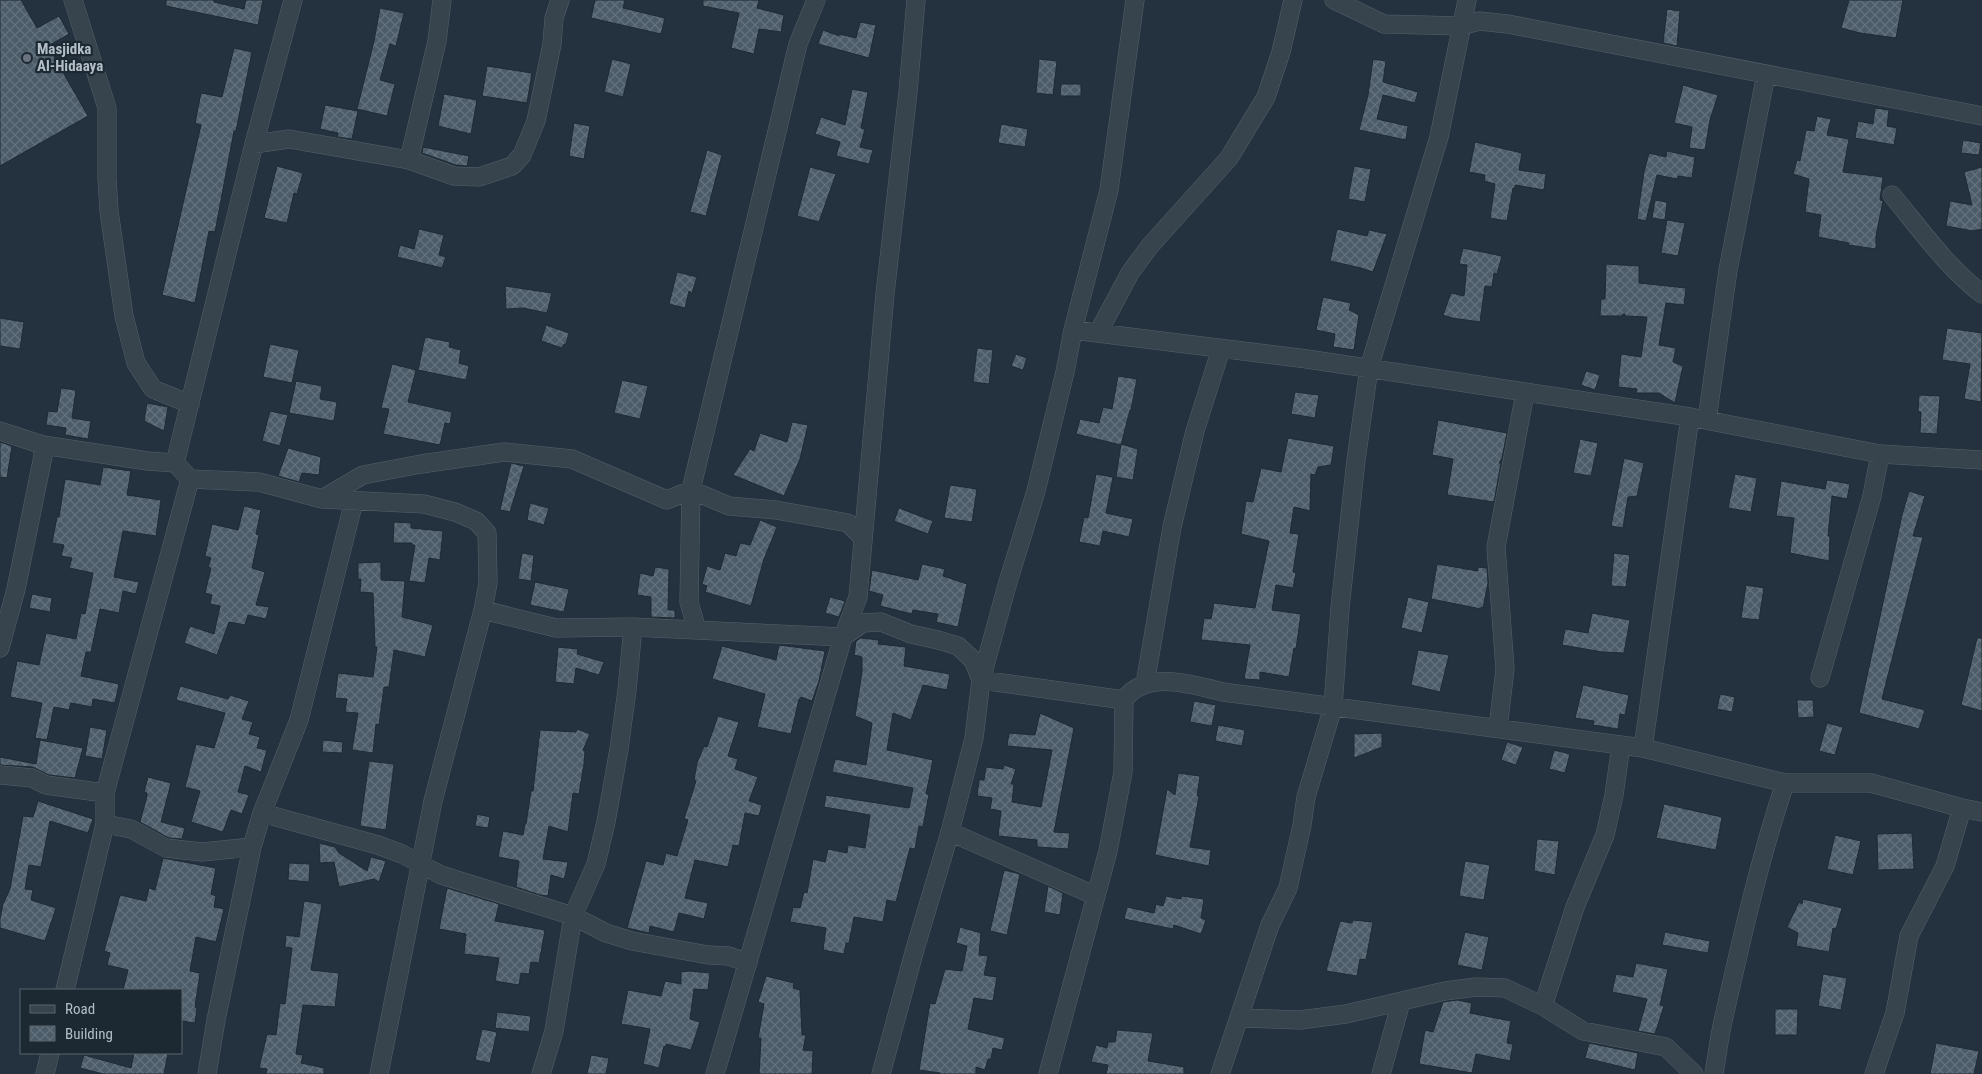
<svg xmlns="http://www.w3.org/2000/svg" width="1982" height="1074" viewBox="0 0 1982 1074" font-family="'Roboto Condensed',sans-serif">
<style>
.building{fill:url(#building-cross-hatch);stroke:#1e2a34}
.lines{fill:none;stroke-linecap:round;stroke-linejoin:round}
.street-casing{stroke:#55616b;stroke-width:19}
.street{stroke:#37444e;stroke-width:18}
.worship-dot{fill:#6b7280;stroke:#1c2832;stroke-width:2}
.labels{text-anchor:middle;stroke-width:4.5;stroke-linejoin:round;paint-order:stroke}
.poi-label{font-size:15px;font-weight:bold;fill:#b3bec9;stroke:#1c2832;text-anchor:start}
</style>
<defs>
<pattern id="building-cross-hatch" width="8" height="8" patternUnits="userSpaceOnUse" patternTransform="scale(1.25)"><rect width="8" height="8" fill="#4c5c69"/><path d="M0 0l8 8M0 8l8-8" fill="none" stroke="#63727d"/></pattern>
</defs>
<rect width="100%" height="100%" fill="#23323e"/>
<!-- building -->
<path class="building" d="M0 0H21L37 28 59 16 69 34 48 46 88 116 0 166Z
M166 0H214V2L244 9 246 0H263L258 25 166 6Z
M595 0H625L623 8 665 18 661 34 591 18Z
M703 0H759L757 8 784 15 781 32 759 29 754 54 731 48 739 13 703 6Z
M1849 0H1903L1896 38 1860 33 1841 28Z
M380 8 404 13 396 46 390 44 380 80 395 84 387 116 357 109 374 41Z
M1667 9 1680 11 1677 46 1663 43Z
M860 22 876 25 869 58 818 44 823 30 839 36V34L856 38Z
M234 48 252 52 236 131H234L215 232 209 231 195 303 162 295 201 125 195 123 201 93 222 97Z
M612 59 631 64 623 97 604 92Z
M1039 59 1057 61 1053 95 1036 93Z
M1373 59 1386 61 1383 82 1418 92 1415 103 1383 95 1377 119 1408 126 1406 140 1359 130 1368 95Z
M487 66 532 73 527 103 482 96Z
M1061 84H1081V96H1060Z
M1683 85 1718 95 1710 120 1705 150 1689 148 1692 127 1674 123Z
M852 89 868 92 861 128 865 129 860 147 873 150 869 164 836 156 840 142 815 134 821 117 845 125Z
M444 94 477 100 471 134 438 126Z
M325 105 358 111 352 139 337 137 338 133 320 129Z
M1875 108 1889 110 1887 126 1897 128 1894 145 1855 138 1858 121 1873 124Z
M1817 116 1831 119 1827 135 1849 139 1843 172 1883 177 1880 200 1883 201 1876 236V249L1848 245 1849 243 1818 237 1821 215 1805 212 1809 179 1793 174 1797 160 1800 161 1806 130 1814 131Z
M574 123 590 126 584 159 569 156Z
M1001 124 1028 129 1025 147 998 143Z
M1963 140 1981 143 1979 155 1961 153Z
M1475 142 1522 153 1519 170 1546 174 1544 190 1515 185V188H1513L1507 221 1490 218 1495 184 1484 181 1485 175 1469 172Z
M423 147 469 156 467 166 456 165 422 153Z
M707 150 722 155 706 216 690 212Z
M1667 151 1695 157 1692 178 1678 176 1677 179 1657 175 1646 221 1637 219 1644 172 1649 153 1666 157Z
M277 166 303 173 297 194 294 193 287 223 264 218Z
M1354 166 1371 169 1365 202 1348 199Z
M810 167 836 174 819 222 797 216Z
M1982 167V229L1973 231 1946 226 1950 201 1972 205 1964 172Z
M1655 200 1667 202 1665 220 1652 218Z
M1667 220 1685 223 1678 256 1661 253Z
M419 229 444 235 439 255 446 257 442 268 397 257 400 245 414 249Z
M1337 229 1367 236 1369 230 1387 234 1373 272 1361 268 1330 261Z
M1463 248 1502 256 1497 274 1494 273 1492 287 1485 286 1480 322 1452 318 1443 315 1451 293 1464 296 1467 265 1459 264Z
M1606 264 1639 266V283L1686 288 1684 305 1666 303 1659 345 1676 348 1673 362 1683 366 1675 403 1659 393H1636L1637 389 1618 387 1621 354 1641 357 1647 317 1625 316V314H1623L1622 316H1600L1601 299H1605Z
M677 272 697 277 692 293 689 291 685 308 669 304Z
M505 286 552 293 547 313 523 308 506 309Z
M1323 297 1351 303 1349 310 1359 315 1354 350 1333 347 1335 334 1316 330Z
M0 318 24 322 20 349 0 346Z
M546 325 569 333 566 344H564L562 348 541 341Z
M1947 328 1982 333 1981 402 1964 399 1970 364 1942 360Z
M425 337 450 342 449 347 461 350 459 363 469 366 466 380 418 370Z
M270 344 299 350 292 383 263 377Z
M977 348 993 350 989 384 973 382Z
M1016 354 1027 358 1023 370 1011 366Z
M392 364 416 370 408 402 452 412 450 424 445 423 440 445 383 434 389 409 381 408Z
M1586 371 1600 375 1595 390 1581 385Z
M1118 376 1137 379 1131 410H1130L1121 445 1076 434 1080 419 1099 423 1103 407 1112 409Z
M622 380 648 386 640 419 614 413Z
M296 381 322 386 320 399 337 402 334 421 289 413Z
M61 388 76 390 72 418 91 421 88 439 65 435 66 428 46 425 48 411 57 412Z
M1295 392 1319 395 1315 418 1291 414Z
M1919 395 1940 396 1937 434 1920 433 1921 412 1918 411Z
M147 403 168 407 164 431 144 421Z
M270 411 288 415 280 446 262 441Z
M1438 420 1507 433 1502 458 1499 463H1501L1494 502 1447 495 1453 459 1432 455Z
M792 422 808 425 800 459 784 496 733 475 750 449 754 451 760 433 787 442Z
M1288 438 1334 446 1331 465 1318 467 1315 475 1311 474 1310 511 1294 507 1290 533 1299 534 1293 572 1296 573 1293 588 1276 585 1272 610 1301 614 1296 649 1294 648 1289 677 1260 672V680L1244 679 1250 645 1201 640 1204 618 1211 619 1214 603 1255 608 1269 541 1241 534 1246 501 1253 502 1261 468 1281 472Z
M1580 439 1598 443 1591 476 1573 473Z
M0 442 12 446 7 478 0 477Z
M1121 444 1138 449 1133 480 1116 477Z
M288 448 321 457 319 475 302 473 299 482 278 476Z
M1624 458 1644 463 1637 496 1628 497 1623 528 1611 526Z
M511 463 524 466 510 512 500 510Z
M103 467 131 471 127 495 161 500 156 536 123 531 114 577 139 582 136 594 123 591 119 613 100 609 91 652H86L81 676 119 684 115 703 93 699 92 707 71 703 69 710 54 707 47 740 35 738 42 703 10 697 17 661 39 665 46 633 76 639 81 613 85 614 93 573 69 568 72 558 61 556 64 545 52 543 57 517H59L65 479 100 485Z
M1096 474 1113 477 1106 513 1133 519 1129 537 1103 531 1100 546 1079 542 1084 517 1088 518Z
M1735 474 1757 478 1751 512 1728 508Z
M1827 480 1850 484 1847 499 1832 496 1828 536H1830L1829 561 1790 553 1794 518 1776 516 1781 481 1825 489Z
M950 485 977 489 972 522 944 518Z
M1909 491 1925 496 1913 536 1923 537 1882 699 1925 710 1919 729 1859 713 1902 515Z
M530 503 549 508 544 525 527 520Z
M244 506 261 510 256 534 259 535 252 568 265 572 256 605 269 607 266 619 248 615 245 625 229 622 217 655 184 643 190 626 214 634 220 606 210 604 212 595 205 593 211 568 208 567 211 558 205 556 212 524 238 530Z
M899 508 933 521 928 534 894 521Z
M760 520 777 527 764 559 751 606 705 592 707 586 702 584 707 566 720 570 725 553 736 556 740 543 750 545Z
M394 522 411 523V528L443 531 440 560 429 558 425 583 409 581 415 545H412V543H393Z
M522 553 534 555 531 581 518 579Z
M1614 553 1630 555 1626 587 1611 586Z
M381 562V580L405 581 402 617 433 625 425 657 394 650 389 687H384L379 725 376 724 373 753 352 750 358 713 345 712 347 699 335 698 338 673 373 677 377 647H375L373 593 360 592 361 579H358V563Z
M922 564 945 569 943 576 967 584 958 627 936 622 938 614 913 610 912 614 880 606 883 595 869 591 872 570 918 580Z
M1437 564 1478 571V567L1487 568 1488 583 1483 608 1481 607V609L1431 599Z
M655 567 669 569 668 610H675V618L651 617V597L637 595 640 573 653 576Z
M535 582 569 589 564 612 530 605Z
M1746 585 1764 588 1759 620 1741 618Z
M32 594 52 598 50 612 29 608Z
M830 597 845 601 839 617 825 613Z
M1408 597 1429 602 1422 633 1401 628Z
M1592 613 1630 620 1624 653 1602 652 1562 645 1565 629 1588 633Z
M861 638 879 640 878 644 906 647 904 666 950 674 947 690 923 685 911 720 893 713 887 750 933 760 926 794H929L923 827 919 826 915 849 910 848 896 902 887 900 883 922 854 917 849 943H846L844 954 823 950 826 928 790 922 793 907 800 908 804 892 807 893 813 859 825 862 828 849 847 853 848 845 865 848 870 815 824 807 826 795 909 808 913 788 832 772 835 759 866 765 872 723 855 716 862 672V657L854 655 856 641Z
M1977 638H1982V711L1961 705Z
M779 645 825 651 819 681 812 701 801 697 800 699H799L791 734 757 727 765 694 712 679 722 646 776 660Z
M558 647 578 649 577 654 604 662 599 675 576 668 574 684 555 682Z
M1418 650 1449 655 1440 692 1411 685Z
M1583 685 1629 695 1625 715 1620 714 1618 729 1593 725 1594 721 1575 718Z
M180 686 228 699 230 695 249 701 242 719 253 722 249 734 260 737 257 748 267 750 261 772 245 766 238 792 249 795 242 814 231 810 223 832 191 822 200 791 185 787 196 744 214 748 225 713 176 700Z
M1720 694 1735 697 1732 712 1717 709Z
M1797 700H1813L1814 717 1798 718Z
M1194 701 1216 705 1212 726 1190 722Z
M1040 713 1074 728 1054 832 1070 833 1068 849 1037 847V840L998 836 1001 811 990 809 992 798 977 796 979 780H984L986 767 1003 769 1004 765 1016 769 1011 784H1014L1012 802 1041 807 1052 750 1007 746 1009 733 1035 735Z
M718 716 739 722 728 756 738 759 735 769 758 777 749 801 762 805 759 816 745 813 739 846 733 845 728 867 695 860 685 898 708 903 704 919 679 913 674 932 650 926 649 933 627 928 646 861 663 865 666 853 677 856 688 820 684 819 696 781 694 780 697 763 704 746 707 747Z
M1827 723 1843 727 1835 755 1819 751Z
M1218 725 1245 730 1242 746 1215 741Z
M90 727 107 730 102 759 85 756Z
M577 729 590 734 583 750 585 751 584 764 579 794 573 793 568 832 549 826 543 859 568 862 566 872 564 879 551 875 548 896 540 895 516 887 519 861 498 857 503 831 523 835 525 824H526L531 791H533L540 730 576 732Z
M1382 733V747L1354 758V734Z
M40 740 83 748 75 778 49 775 33 767 0 765V757L36 764Z
M323 740 343 742 342 753 322 752Z
M1507 742 1523 747 1516 765 1501 760Z
M1554 750 1570 754 1565 773 1549 769Z
M369 761 394 764 386 830 360 826Z
M1178 773 1200 776 1197 796H1199L1190 847 1211 850 1209 866 1155 855 1167 789 1175 795Z
M148 777 171 783 161 822 185 828 182 839 169 838 140 822 147 796V793L144 792Z
M38 801 93 819 88 833 50 821 41 867 29 865 25 889 33 890 31 900 56 908 45 941 0 928V919L3 904 10 889 23 816 33 817Z
M1664 804 1722 817 1716 850 1656 838Z
M477 814 490 817 488 828 475 826Z
M1912 833 1914 869 1878 870 1877 834Z
M1835 835 1861 841 1853 875 1827 869Z
M1537 839 1559 841 1555 875 1534 871Z
M319 843 335 847 339 853 367 871 371 857 386 861 379 882 374 879 339 887 334 862 320 863Z
M163 858 216 868 211 894 216 896 214 907 224 909 216 942 196 937 190 971 200 973 195 1007 197 1008 195 1023 181 1021V990H123L128 970 107 965 110 953 104 951 120 895 146 901 149 888 155 890Z
M1465 861 1490 865 1484 900 1459 896Z
M289 863 310 864 309 882 288 880Z
M1004 870 1020 874 1007 935 990 931Z
M1048 886 1063 893 1060 915 1044 912Z
M447 888 499 904 495 921 545 930 539 963 531 962 529 974 521 973 519 985 495 981 499 958 464 954 466 934 439 929Z
M1166 896 1181 899 1182 896 1204 899 1201 918 1206 920 1201 934 1174 925 1173 929 1124 919 1127 907 1154 913 1156 904 1163 906Z
M1803 899 1842 908 1836 929 1833 928 1829 952 1796 946 1798 933 1787 927 1799 902 1802 904Z
M304 901 322 904 311 970 339 973 335 1007 303 1005 296 1054 303 1055 301 1063 324 1068V1074H266L267 1069 259 1068 267 1034 276 1035 280 1003 285 1004 292 948 285 947 286 935 299 937Z
M1353 920 1373 922 1366 960 1360 959 1357 976 1326 971 1340 921 1352 923Z
M960 927 981 933 979 955 988 956 984 975 997 977 993 1001 974 998 968 1029 1005 1038 1002 1050 993 1048 991 1059H988L985 1070 976 1067V1074H940V1073L919 1070 930 1003 935 1004 945 969 962 971 967 946 956 943Z
M1465 932 1489 937 1482 970 1457 965Z
M1665 932 1710 941 1708 953 1662 945Z
M1636 963 1668 969 1660 1005 1664 1006 1655 1034 1638 1031 1647 999 1612 992 1616 974 1633 977Z
M689 971 710 973 708 990 694 989 690 1019 700 1022 691 1050 666 1044V1047L664 1046 659 1068 643 1064 650 1029 621 1024 628 990 661 996 665 981 681 984V972Z
M1823 974 1847 978 1841 1010 1818 1006Z
M766 976 794 983 793 988 800 990 802 1035H806L803 1050 813 1051 812 1074H759L761 1038H758L764 1004 758 1002Z
M1457 1000 1472 1003 1470 1013 1511 1021 1507 1043 1513 1044 1510 1061 1476 1054 1472 1073 1419 1064 1425 1030 1433 1032 1443 1002Z
M1775 1009H1798L1797 1035H1775Z
M497 1012 531 1016 529 1032 495 1028Z
M482 1029 497 1032 490 1063 475 1060Z
M1117 1030 1153 1033 1148 1061 1184 1067V1074H1106L1108 1065 1091 1062 1096 1045 1107 1048 1108 1042H1115Z
M1589 1043 1638 1053 1635 1070 1585 1058Z
M1936 1043 1979 1051 1974 1074H1930Z
M134 1053H168L164 1074H103L80 1068 84 1055 131 1068Z
M591 1055 609 1058 606 1074H587Z"/>
<g class="lines">
<defs>
<path id="street" d="M73 0 107 108V178L109 211 124 316 136 363 153 389 190 404
M1334 0 1384 24 1461 26 1479 21 1508 24 1982 116
M254 144 289 139 409 160 454 176 479 177 512 166 522 155 536 121 552 44 554 18 560 0
M409 160 437 41 442 0
M1892 195C1920 229 1947 267 1982 294
M1073 330 1307 359 1690 417 1880 454 1982 460
M1098 333 1130 273 1149 247 1229 158 1266 97 1281 52 1293 0
M1707 420 1728 270 1766 74
M0 431 43 445 148 461 175 463 190 479 259 482 322 499 424 504 455 512 476 521 487 533 488 583 483 610 433 801 379 1074
M175 463 254 144 293 0
M322 499 363 475 421 464 504 452 572 459 667 500 691 490 729 506 776 510 848 523 863 538
M483 610 556 628 633 627 843 637 863 623 881 622 911 634 938 640 958 646 973 660 981 680 1124 700C1146 669 1193 685 1223 692L1643 748 1785 783H1871L1962 808 1982 812
M697 630 689 602 691 490 798 44 816 0
M0 648 16 589 43 456V445
M1820 678 1872 496 1880 454
M1145 684 1172 527 1195 431 1221 349
M1498 728 1505 669 1496 547 1525 393
M1643 748 1690 417
M0 775 32 778 46 785 105 793
M262 813 378 845 402 854 441 875 573 916 606 933 632 941 708 955 729 956 748 963
M105 824 131 829 166 848 202 852 252 847
M950 832 1096 896
M65 990 105 824V793L190 479
M1543 1006 1575 907 1605 835 1614 795 1621 745
M1239 1018 1300 1020 1346 1014 1445 991 1476 987 1505 988 1543 1006 1583 1031 1666 1047 1694 1074
M45 1074 50 1053
M207 1074 216 1020 252 847 262 813 299 720 354 501
M541 1074 554 1031 573 916 596 864 606 822 619 749 627 690 633 627
M715 1074 843 637 858 597 885 294 908 92 916 0
M881 1074 915 949 950 832 974 738 981 680 1008 582 1036 491 1065 372 1073 330 1109 190 1135 0
M1048 1074 1108 851 1123 772 1124 700
M1220 1074 1270 925 1288 888 1302 825 1306 797 1333 707 1340 608 1356 460 1369 368 1439 137 1467 0
M1381 1074 1401 1002
M1714 1074C1717 1056 1719 1039 1723 1021 1741 941 1759 861 1785 783
M1874 1074 1895 1013 1909 936 1945 866 1962 808"/>
</defs>
<!-- street casing -->
<use href="#street" class="street-casing"/>
<!-- street -->
<use href="#street" class="street"/>
</g>
<!-- markers -->
<circle class="worship-dot" cx="27" cy="58" r="5"/>
<g class="labels">
<!-- poi labels -->
<g class="poi-label">
<text x="37" y="54">Masjidka<tspan x="37" dy="17">Al-Hidaaya</tspan></text>
</g>
</g>
<!-- legend -->
<rect x="20" y="989" width="162" height="65" fill="#1c2832" stroke="#58646e"/>
<rect x="30" y="1005" width="25" height="8" fill="#37444e" stroke="#58646e"/>
<text x="65" y="1014" font-size="15" fill="#b3bec9">Road</text>
<rect x="30" y="1026" width="25" height="15" fill="url(#building-cross-hatch)" stroke="#58646e"/>
<text x="65" y="1039" font-size="15" fill="#b3bec9">Building</text>
</svg>
